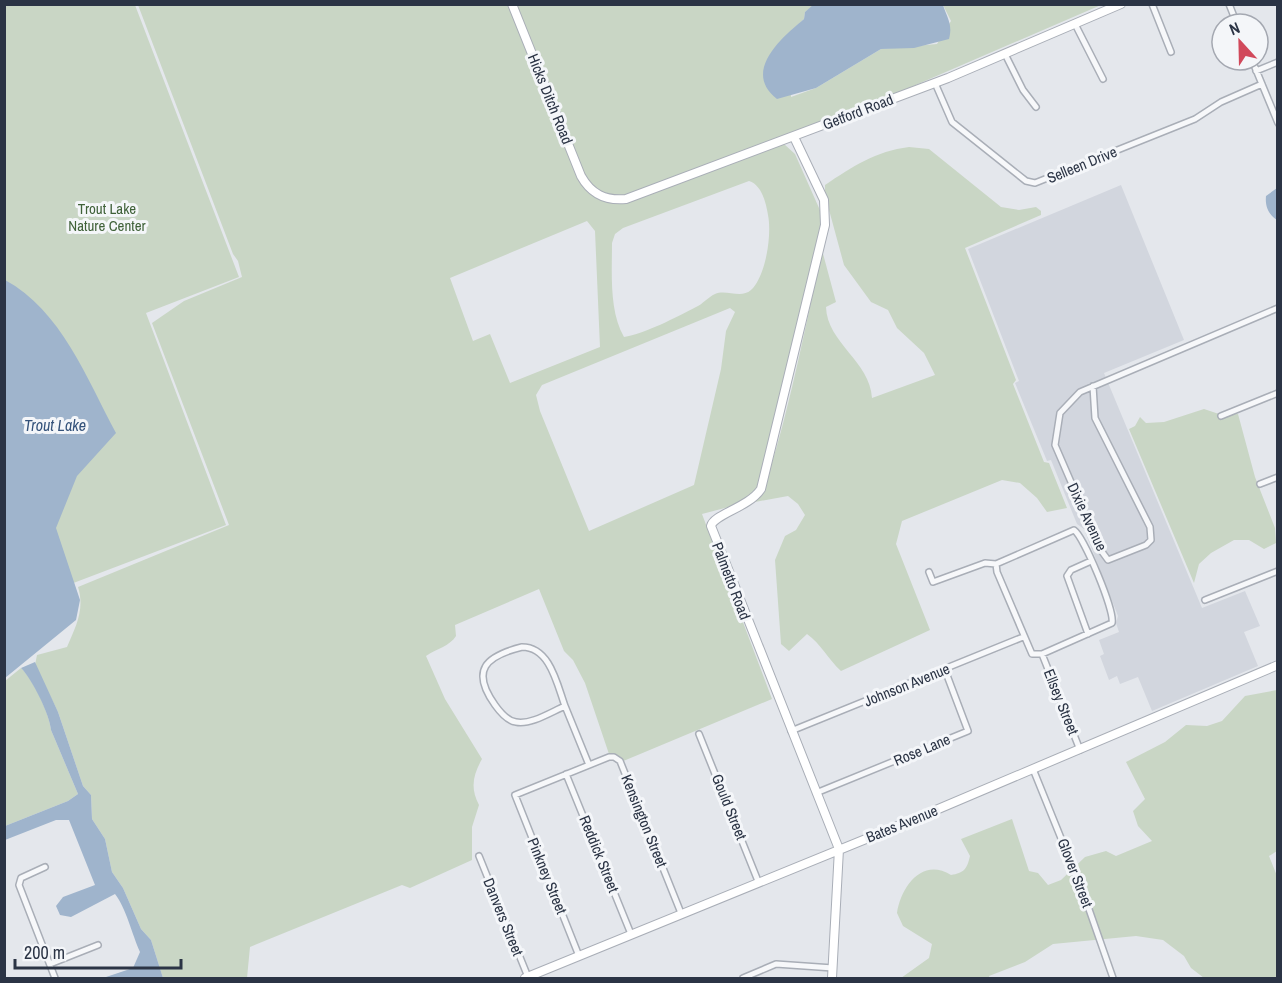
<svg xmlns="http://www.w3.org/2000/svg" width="1282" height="983" viewBox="0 0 1282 983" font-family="'Archivo Narrow',sans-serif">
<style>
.built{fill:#d2d6de}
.green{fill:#c9d6c5;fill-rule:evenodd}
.water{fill:#9fb4cc}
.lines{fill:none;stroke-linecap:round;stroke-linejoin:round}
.street-casing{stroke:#a9aeb7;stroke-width:8}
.secondary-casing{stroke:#a9aeb7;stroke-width:10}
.street{stroke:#f7f8fa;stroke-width:5}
.secondary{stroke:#fff;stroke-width:8}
.labels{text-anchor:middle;stroke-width:6;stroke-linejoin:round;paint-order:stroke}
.street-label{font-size:15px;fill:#2b3445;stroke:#f4f6f9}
.park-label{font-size:15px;fill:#3f6138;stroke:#f4f6f9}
.water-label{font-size:16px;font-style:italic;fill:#34527a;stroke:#f4f6f9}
</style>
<rect width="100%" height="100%" fill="#e4e7ec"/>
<!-- built -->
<path class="built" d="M1121 185 1184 340 1104 373 1202 608 1245 591 1260 626 1244 632 1258 666 1152 711 1138 677 1120 684 1117 676 1109 680 1100 656 1104 654 1099 640 1119 632 1116 623 1118 616 1084 529 1077 524 1051 460 1047 461 1015 383 1019 381 968 249Z"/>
<!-- green -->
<path class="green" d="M5 5H135L239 277 146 313 226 525 5 609Z
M138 5H509L588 192C600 201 611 203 626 202L784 144 795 154 823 217V224L758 487 740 504 702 514 772 699 621 762 610 757 585 683 573 660 564 651 539 589 455 625 456 636C450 646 436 649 426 656L445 699 482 759C473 775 470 788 479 805L472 827V860L410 888 402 885 250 947 247 978H163L151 940 141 929 123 888 112 872 105 839 92 819 91 795 83 786 58 712 35 665 37 655 67 647C76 626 85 609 78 587L229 525 152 323 184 301 242 277 238 261 233 254ZM749 181C762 185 766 203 768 215 772 234 766 276 751 290 741 299 726 289 715 294 708 297 703 304 696 307 677 317 644 334 624 337 609 311 612 273 612 243L615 234 623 228ZM587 221 595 231 600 347 510 383 490 334 473 341 450 278ZM730 308 735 312 726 331 721 369 694 485 589 531 540 411 536 395 542 385Z
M515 5H814L805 12 804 19 789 33 791 97 816 88 881 49 937 44 951 21 943 5H1101L888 97 625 196C606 197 594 190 584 175Z
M909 147 929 149 1001 207 1019 210 1036 207 1041 211V215L965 248 1016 380 1013 384 1044 462 1049 463 1067 508 1047 512 1037 498 1020 483 1002 480 902 521 896 544 930 630 841 671C828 659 821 644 807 634L789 651 781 644 775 560 785 536 796 530 805 515 798 504 788 496 755 502C776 481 813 291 822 250L836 302 826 307C827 343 870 361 872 398L935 375 924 353 897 328 888 310 871 302 844 265 825 195V185C852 167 876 151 909 147Z
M1204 409 1222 415 1238 414 1255 477 1275 528 1276 543 1264 549 1249 540H1234L1211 553 1199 564 1194 583 1129 429 1135 426 1140 417 1146 423 1164 422Z
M21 668C33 679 50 715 51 730L78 794 68 801 5 826V681Z
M1277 690V851L1269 856 1277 876V978H1204L1191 968 1184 956 1163 940 1136 936 1053 944 1025 962 989 976 990 978H901L929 958 932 944 903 926 897 913C901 887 922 857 951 875 964 873 967 869 970 856L961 839 1012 819 1029 871 1038 873 1048 885 1061 880 1085 857 1106 851 1116 856 1152 841 1138 826 1133 811 1145 799 1126 762 1165 742 1186 725 1207 726 1222 721 1245 696Z"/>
<!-- water -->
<path class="water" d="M814 4 943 5C947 18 953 24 949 39L914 48 881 49 816 88 777 99C742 72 781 38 804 19L805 12Z
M1277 188H1278L1277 220C1268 214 1265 206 1266 196Z
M5 280C61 310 87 379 116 433L77 476 56 528 80 600 76 620 5 678Z
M35 662 58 712 83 786 91 795 92 819 105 839 112 872 123 888 141 929 151 940 163 978H103L133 968 140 952C132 934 126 908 115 894L71 917 60 915 56 906 63 897 95 885 69 820H56L5 840V826L68 801 78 794 51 730C50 715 32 679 21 668Z"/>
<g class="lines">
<defs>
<path id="street" d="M1152 4 1171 52
M1229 4 1237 24
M1075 24 1103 79
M1005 54 1023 90 1036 107
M1252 60 1278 123
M1256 71 1278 62
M935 83 952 122 1026 181 1035 183 1195 119 1221 102 1262 84
M1093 386 1095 418 1150 527 1151 540 1146 545 1108 560 1100 549 1055 445 1060 413 1080 392 1278 308
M1221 416 1278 393
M1260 484 1278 477
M929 572 933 582 985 563 996 564 1074 530C1084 537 1115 611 1112 623L1042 654H1032L997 572 996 564
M1205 600 1278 571
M1088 634 1067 576 1071 570 1091 561
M522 647C550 647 557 684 565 706 551 712 531 725 516 722 507 721 500 712 495 705 470 670 486 656 522 647Z
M1042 654 1080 750
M565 706 589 765
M791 731 1023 637
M699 734 758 881
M1033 769 1084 895 1113 978
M566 774 631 934
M816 793 968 731 945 670
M479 856 528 977
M45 867 21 878 19 885 55 978
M579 956 515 795 609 757H614L620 761 681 913
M50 964 98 945
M743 978 776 964 833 968"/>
<path id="secondary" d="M512 4 581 176C591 194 605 201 626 199L948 78 1121 4
M794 137 824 200 825 225 761 489C748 508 714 514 711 526L839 849 832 978
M525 978 910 821 1278 665"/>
</defs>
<!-- street casing -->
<use href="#street" class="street-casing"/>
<!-- secondary casing -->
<use href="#secondary" class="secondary-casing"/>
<!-- street -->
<use href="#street" class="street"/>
<!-- secondary -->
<use href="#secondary" class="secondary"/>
</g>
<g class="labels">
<!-- street labels -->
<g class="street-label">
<text transform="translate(550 99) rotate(68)" y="5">Hicks Ditch Road</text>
<text transform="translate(858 112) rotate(-21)" y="5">Getford Road</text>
<text transform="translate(1082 165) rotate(-22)" y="5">Selleen Drive</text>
<text transform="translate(1087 517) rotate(65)" y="5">Dixie Avenue</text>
<text transform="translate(731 581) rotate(69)" y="5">Palmetto Road</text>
<text transform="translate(907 685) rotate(-22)" y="5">Johnson Avenue</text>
<text transform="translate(1061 702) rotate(68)" y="5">Ellsey Street</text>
<text transform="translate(922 750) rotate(-23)" y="5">Rose Lane</text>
<text transform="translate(729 807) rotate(68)" y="5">Gould Street</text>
<text transform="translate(644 821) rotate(68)" y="5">Kensington Street</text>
<text transform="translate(902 824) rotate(-22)" y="5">Bates Avenue</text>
<text transform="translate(599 854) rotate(68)" y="5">Reddick Street</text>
<text transform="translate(1075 873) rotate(69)" y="5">Glover Street</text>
<text transform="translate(547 876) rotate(68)" y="5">Pinkney Street</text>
<text transform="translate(503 917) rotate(68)" y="5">Danvers Street</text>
</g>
<!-- park labels -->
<g class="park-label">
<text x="107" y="214">Trout Lake<tspan x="107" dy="17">Nature Center</tspan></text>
</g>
<!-- water labels -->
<g class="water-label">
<text x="55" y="431">Trout Lake</text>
</g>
</g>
<!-- border -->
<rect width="1282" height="983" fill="none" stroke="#2b3445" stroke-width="12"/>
<!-- north arrow -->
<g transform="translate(1240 42) rotate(338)"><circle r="28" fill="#f4f6f9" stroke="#a4a8b1" stroke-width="1.5"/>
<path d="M0-4.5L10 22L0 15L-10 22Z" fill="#d1495b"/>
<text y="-9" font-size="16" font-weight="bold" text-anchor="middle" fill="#2b3445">N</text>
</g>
<!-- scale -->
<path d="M15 959v9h166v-9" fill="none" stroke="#2b3445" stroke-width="3"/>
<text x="24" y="959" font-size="18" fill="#2b3445" stroke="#f4f6f9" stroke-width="4.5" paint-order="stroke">200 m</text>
</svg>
